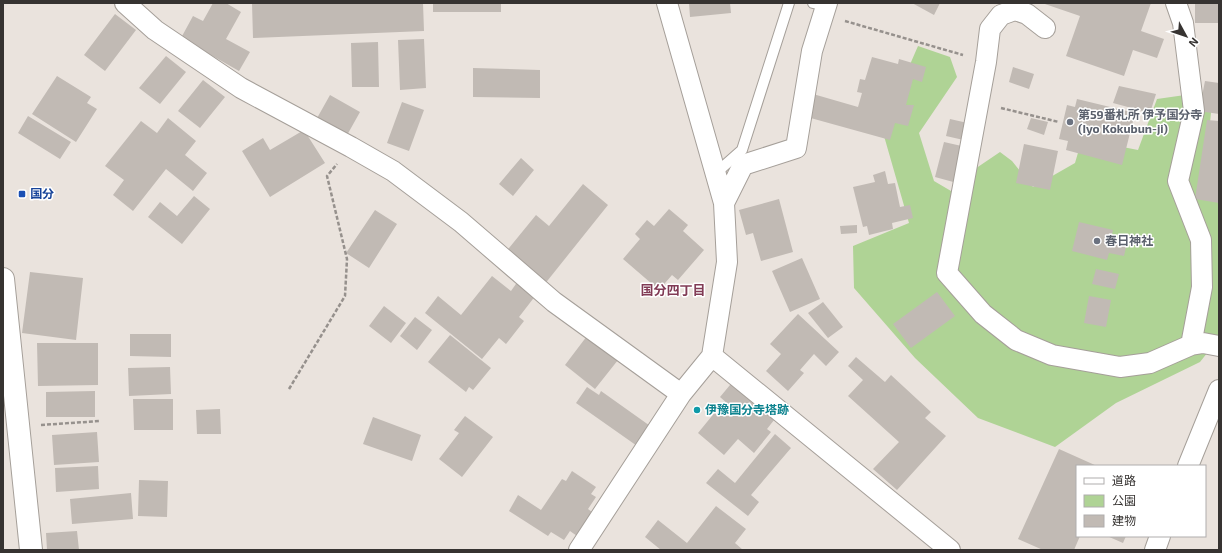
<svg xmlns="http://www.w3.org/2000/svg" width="1222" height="553" viewBox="0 0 1222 553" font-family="'Exo 2','Noto Sans JP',sans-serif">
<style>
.green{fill:#afd395}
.building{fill:#c1bab4}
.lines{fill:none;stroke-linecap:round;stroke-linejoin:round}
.service-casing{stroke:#a59f99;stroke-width:12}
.minor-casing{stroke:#a59f99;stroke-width:22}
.tertiary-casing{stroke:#a59f99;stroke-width:24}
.path{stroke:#96918d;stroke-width:2.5;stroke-dasharray:4 2;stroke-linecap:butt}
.service{stroke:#fff;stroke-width:10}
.minor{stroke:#fff;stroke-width:20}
.tertiary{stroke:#fff;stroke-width:22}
.worship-dot{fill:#6b7280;stroke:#fff;stroke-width:1.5}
.transit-dot{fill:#1a4fb4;stroke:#fff;stroke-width:1.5}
.culture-dot{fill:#0f9aa8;stroke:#fff;stroke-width:1.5}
.labels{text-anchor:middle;stroke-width:3;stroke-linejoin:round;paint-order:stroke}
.worship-label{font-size:12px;font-weight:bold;fill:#5b616d;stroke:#fff;text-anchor:start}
.transit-label{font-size:12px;font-weight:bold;fill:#164399;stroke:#fff;text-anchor:start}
.culture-label{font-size:12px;font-weight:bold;fill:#0d838f;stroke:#fff;text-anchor:start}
.neighbourhood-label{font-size:13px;font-weight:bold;fill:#813b55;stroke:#fff}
</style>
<rect width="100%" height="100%" fill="#eae3dd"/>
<!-- green -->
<path class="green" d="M918 46 950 57 957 77 919 133 934 181 951 191 966 175 1000 152 1012 161 1033 187 1075 163 1082 139 1138 150 1157 99 1213 91 1204 187 1219 197V338L1200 362 1116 403 1055 447 978 418 915 358 854 288 853 246 909 223 882 129Z"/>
<!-- building -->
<path class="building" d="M213 3H226L241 12 226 39 250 52 239 71 181 38 193 16 203 21Z
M252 3H423L424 31 253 38Z
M433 3H501V12H433Z
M689 3H730L731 13 690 17Z
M912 3H940L934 15Z
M1042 3H1151L1141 31 1164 39 1157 58 1133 50 1124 76 1066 56 1080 16Z
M1195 3H1219V23H1195Z
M115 14 136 30 105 71 84 55Z
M424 39 426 88 400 90 398 40Z
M378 42 379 87H352L351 43Z
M166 56 186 72 160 104 139 88Z
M872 57 898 64 899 59 926 67 922 82 913 79 906 105H914L908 126 895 123 890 140 807 117 813 94 858 107 862 93 857 92 860 79 865 80Z
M1013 67 1034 74 1029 89 1009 82Z
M473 68 540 70V98L473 97Z
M57 76 91 97 87 103 97 109 76 142 32 114Z
M203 80 225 97 200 128 178 111Z
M1205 81 1219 83V114L1199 111Z
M1119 86 1156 94 1150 113 1113 103Z
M330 95 360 112 346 137 316 120Z
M1077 99 1135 113 1122 165 1066 150 1068 141 1059 139 1067 105 1075 107Z
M402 102 424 110 409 151 387 143Z
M28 116 71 142 60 159 18 133Z
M168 118 196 141 185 155 207 173 193 191 166 169 133 211 113 195 124 180 105 166 141 121 157 133Z
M1031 118 1048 122 1044 135 1027 129Z
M950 119 972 124 968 141 946 136Z
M1207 120 1219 121V203L1195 199Z
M304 130 325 163 270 197 242 151 263 138 270 150Z
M944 142 966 147 957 183 935 177Z
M1024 144 1058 151 1050 190 1016 183Z
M521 158 534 170 513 196 499 184Z
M885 171 888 184 895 183 900 207 910 205 913 218 892 223 893 229 869 235 867 226 863 227 853 187 875 182 873 175Z
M583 184 608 205 544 285 505 253 536 215 549 226Z
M194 196 210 209 182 244 148 217 160 202 177 216Z
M779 199 793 252 761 261 753 233 746 235 739 210Z
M669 209 688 225 683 231 704 250 678 280 672 275 659 290 623 259 640 239 635 234 647 220 654 226Z
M375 210 397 224 369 268 346 253Z
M1079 222 1113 230 1111 239 1127 243 1124 256 1109 253 1107 260 1072 251Z
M857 225V233L841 234 840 226Z
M802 258 820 299 790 312 772 271Z
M1096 269 1119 274 1115 289 1092 284Z
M30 272 83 278 76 340 22 333Z
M492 276 511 291 518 281 536 295 519 317 524 321 506 344 499 338 482 359 425 313 438 296 461 315Z
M937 292 955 316 911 348 893 324Z
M1089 296 1111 300 1106 327 1084 323Z
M823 302 843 327 828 338 808 313Z
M384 306 406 323 391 343 369 326Z
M798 314 839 352 826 366 814 354 800 370 804 373 788 391 766 371 781 354 770 344Z
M415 317 432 330 417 350 400 336Z
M130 334H171V357L130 356Z
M450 335 491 368 473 390 469 387 466 392 428 362Z
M587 336 618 360 595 389 565 365Z
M37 343H98V385L38 386Z
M856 357 885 382 891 375 931 412 925 418 946 436 897 490 873 469 899 442 848 396 863 380 848 366Z
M170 367 171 394 129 396 128 368Z
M735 379 778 415 767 429 771 432 754 453 738 439 724 455 698 433 716 411 720 414 728 404 720 397Z
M587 387 599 395 601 391 653 428 640 448 576 403Z
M95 391V417H46V392Z
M133 399H173V430H134Z
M220 409 221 434H197L196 410Z
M465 416 493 437 462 477 439 459 459 433 454 430Z
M373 417 421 435 412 461 363 444Z
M97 432 99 462 54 465 52 435Z
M775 434 791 448 751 495 759 502 748 516 706 483 718 469 735 483Z
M1059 449 1097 466H1077V536H1080L1074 550H1043L1018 539Z
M98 466 99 489 56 492 55 468Z
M572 471 596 487 591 494 596 497 588 509 592 512 577 536 570 531 564 540 551 532 548 536 509 511 518 495 541 510 562 479 566 481Z
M139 480 168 481 167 517 138 516Z
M131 493 133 519 72 524 70 499Z
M716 506 746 529 735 543 743 550H661L645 537 658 520 687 543Z
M77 531 79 550H47L46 533Z
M1107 536H1126L1123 543Z"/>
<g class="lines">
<defs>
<path id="service" d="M813 3 826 6
M716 173 742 150 789 3"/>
<path id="minor" d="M125 3 155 30 241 88 351 147 393 171 461 222 554 302 681 394
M1176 3 1183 23 1194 111 1178 181 1201 240 1202 287 1191 345
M1045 28 1027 14 1015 10 1001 15 990 29 986 62 947 273 983 314 1016 340 1052 355 1120 367 1150 363 1191 345 1203 343 1219 346
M724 203 743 165 796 148 812 51 827 3
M712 356 950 550
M1188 466 1219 390
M579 550 681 394 712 356 727 262 724 203 667 3
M1155 550 1160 536"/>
<path id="tertiary" d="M3 279 31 550"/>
</defs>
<!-- service casing -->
<use href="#service" class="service-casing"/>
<!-- minor casing -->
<use href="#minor" class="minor-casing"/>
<!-- tertiary casing -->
<use href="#tertiary" class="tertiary-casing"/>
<!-- path -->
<path class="path" d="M845 21 963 55
M1001 108 1059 122
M289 389 345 296 347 259 327 176 337 164
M41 425 100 421"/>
<!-- service -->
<use href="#service" class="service"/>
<!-- minor -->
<use href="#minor" class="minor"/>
<!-- tertiary -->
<use href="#tertiary" class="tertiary"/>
</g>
<!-- markers -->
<g class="worship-dot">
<circle cx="1070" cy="122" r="4"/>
<circle cx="1097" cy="241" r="4"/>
</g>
<rect class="transit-dot" x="18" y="190" width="8" height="8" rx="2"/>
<circle class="culture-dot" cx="697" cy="410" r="4"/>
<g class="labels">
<!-- worship labels -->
<g class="worship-label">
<text x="1078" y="119">第59番札所 伊予国分寺<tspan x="1078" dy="14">(Iyo Kokubun-ji)</tspan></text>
<text x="1105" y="245">春日神社</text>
</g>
<!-- transit labels -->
<g class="transit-label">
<text x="30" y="198">国分</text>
</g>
<!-- culture labels -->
<g class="culture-label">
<text x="705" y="414">伊豫国分寺塔跡</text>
</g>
<!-- neighbourhood labels -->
<g class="neighbourhood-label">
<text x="673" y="295">国分四丁目</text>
</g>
</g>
<!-- border -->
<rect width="1222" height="553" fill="none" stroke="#363331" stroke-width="8"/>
<!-- legend -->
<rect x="1076" y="465" width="130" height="72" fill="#ffffff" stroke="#afadad"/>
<rect x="1084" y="478" width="20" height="6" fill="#ffffff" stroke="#afadad"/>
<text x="1112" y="485" font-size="12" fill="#363331">道路</text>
<rect x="1084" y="495" width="20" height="12" fill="#afd395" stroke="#afadad"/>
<text x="1112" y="505" font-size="12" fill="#363331">公園</text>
<rect x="1084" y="515" width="20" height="12" fill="#c1bab4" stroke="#afadad"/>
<text x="1112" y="525" font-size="12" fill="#363331">建物</text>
<!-- north arrow -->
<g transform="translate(1186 36) rotate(130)" stroke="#ffffff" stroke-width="3" paint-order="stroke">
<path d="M0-3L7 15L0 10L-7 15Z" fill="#363331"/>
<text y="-6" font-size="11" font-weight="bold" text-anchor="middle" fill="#363331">N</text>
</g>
</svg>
